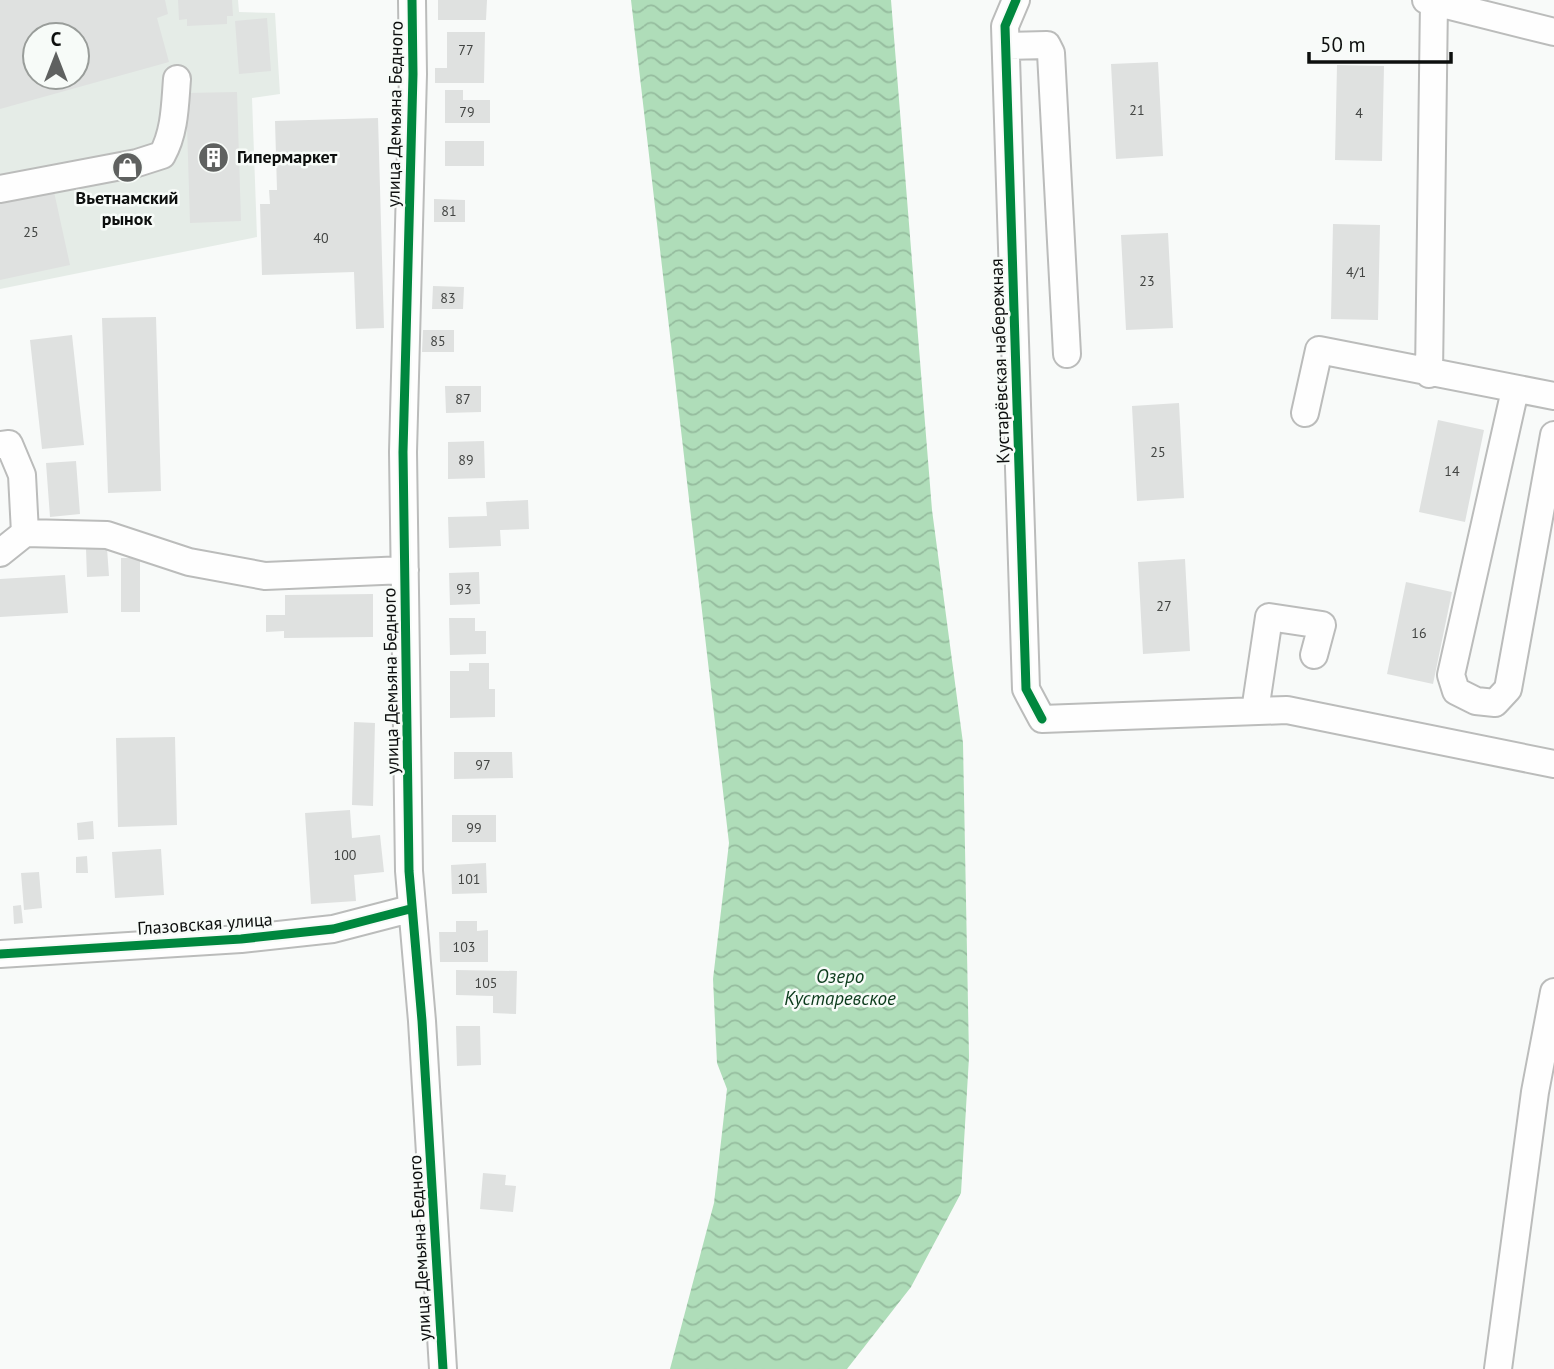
<svg xmlns="http://www.w3.org/2000/svg" width="1554" height="1369" viewBox="0 0 1554 1369" font-family="'PT Sans',sans-serif">
<style>
.built{fill:#e5ece7;fill-rule:evenodd}
.water{fill:url(#water-waves)}
.building{fill:#dfe1e0;fill-rule:evenodd}
.lines{fill:none;stroke-linecap:round;stroke-linejoin:round}
.minor-casing{stroke:#bbbcbb;stroke-width:30}
.minor{stroke:#fefefe;stroke-width:26}
.cycleway-casing{stroke:#f7fbf8;stroke-width:13}
.cycleway{stroke:#00873e;stroke-width:9}
.labels{text-anchor:middle;stroke-width:5;stroke-linejoin:round;paint-order:stroke}
.number-label{font-size:14px;fill:#424442}
.street-label{font-size:18px;fill:#0d0f0e;stroke:#f7fbf8}
.poi-label{font-size:18px;font-weight:bold;fill:#0d0f0e;stroke:#f7fbf8;text-anchor:start}
.water-label{font-size:19px;font-style:italic;fill:#0b3b1b;stroke:#f7fbf8}
</style>
<defs>
<pattern id="water-waves" width="16" height="10" patternUnits="userSpaceOnUse" patternTransform="scale(1.75)"><rect width="16" height="10" fill="#afddb9"/><path d="M0 5q4-4 8 0t8 0" fill="none" stroke="#95bc9e"/></pattern>
</defs>
<rect width="100%" height="100%" fill="#f8faf9"/>
<!-- built -->
<path class="built" d="M0 0H238L239 12 275 13 280 94 252 98 257 237 0 289ZM35 35H77V77H35Z"/>
<!-- water -->
<path class="water" d="M631 0H891L932 510 963 743 969 1057 961 1193 911 1287 847 1369H670L714 1203 727 1089 717 1063 713 979 729 843Z"/>
<!-- building -->
<path class="building" d="M0 0H165L168 14 157 18 169 62 0 109ZM35 35H77V77H35Z
M178 0H232L233 16H227V24L187 26V19L179 20Z
M438 0H487L486 20H438Z
M267 18 271 71 239 74 235 21Z
M447 32H485L484 83H435V68H447Z
M1158 62 1163 156 1116 159 1111 64Z
M1337 65 1384 66 1382 161 1335 160Z
M445 90H463V100H490V123H445Z
M237 92 241 221 190 223 186 93Z
M378 118 384 328 356 329 354 272 262 275 260 204H270L269 190H277L275 121Z
M445 141H484V166H445Z
M53 187 70 265 0 280V198Z
M434 199 465 200V222H434Z
M1333 224 1380 225 1378 320 1331 319Z
M1168 233 1173 328 1126 330 1121 235Z
M433 286 464 287 463 309H432Z
M156 317 161 491 108 493 102 318Z
M423 330H454V352H422Z
M72 335 84 445 42 449 30 340Z
M445 386H481V412L446 413Z
M1179 403 1184 498 1137 501 1132 406Z
M1438 420 1484 430 1465 522 1419 512Z
M484 441 485 478 448 479V442Z
M76 461 80 514 50 517 46 463Z
M528 500 529 529 500 530 501 546 449 548 448 517 487 516 486 502Z
M107 548 109 576 87 577 86 549Z
M121 558H140V612H121Z
M1185 559 1190 651 1143 654 1138 562Z
M479 572 480 604 450 605 449 573Z
M65 575 68 613 0 617V579Z
M1406 582 1452 592 1433 684 1387 674Z
M373 594V637L284 638V631L266 632V615H285V595Z
M449 618H475V631H486V654L450 655Z
M469 663H489V689H495V717L450 718V671H469Z
M354 722 375 723 373 806 352 805Z
M175 737 177 825 118 827 116 738Z
M454 752H512L513 778 454 779Z
M350 810 352 838 380 835 384 872 354 875 356 901 311 904 305 813Z
M452 815H496V842H452Z
M93 821 94 839 78 840 77 823Z
M161 849 164 895 115 898 112 852Z
M87 856 88 873H76V857Z
M486 863 487 893 452 894 451 865Z
M39 872 42 908 24 910 21 873Z
M21 905 23 923 14 924 13 906Z
M456 921H477V931L488 930V962H440L439 932H456Z
M456 970 517 971 516 1014 493 1013V996L456 995Z
M456 1026H480L481 1065 457 1066Z
M483 1173 506 1175 505 1185 516 1186 513 1212 480 1209Z"/>
<g class="lines">
<defs>
<path id="minor" d="M412 0 413 74 403 452 409 871 422 1021 443 1369
M1016 0 1005 26 1026 689 1042 719 1287 710 1554 764
M1426 0 1554 32
M1006 46 1047 45 1051 53 1067 354
M0 189 137 163 162 155C175 132 175 104 177 79
M1429 374 1434 1
M1515 390 1451 675 1456 691 1476 701 1495 703 1508 689 1554 435
M1305 413 1319 350 1554 396
M0 445 9 444 22 475 25 533
M0 553 25 533 107 535 189 562 265 576 405 570
M1255 711 1269 617 1322 625 1314 655
M0 954 241 939 333 929 410 909
M1498 1369 1535 1092 1554 992"/>
</defs>
<!-- minor casing -->
<use href="#minor" class="minor-casing"/>
<!-- minor -->
<use href="#minor" class="minor"/>
<defs>
<path id="cycleway" d="M412 0 413 74 403 452 409 871 422 1021 443 1369
M1016 0 1005 26 1026 689 1042 719
M0 954 241 939 333 929 410 909"/>
</defs>
<!-- cycleway casing -->
<use href="#cycleway" class="cycleway-casing"/>
<!-- cycleway -->
<use href="#cycleway" class="cycleway"/>
</g>
<!-- icons -->
<defs>
<symbol id="building-disc" viewBox="-11 -11 22 22"><circle r="9.5" fill="#5f6160" stroke="#f7fbf8"/><path d="M-4-6H4V6H1V3H-1V6H-4ZM-2.5-4.3h1.7v1.8h-1.7ZM.8-4.3h1.7v1.8H.8ZM-2.5-1h1.7V.8h-1.7ZM.8-1h1.7V.8H.8Z" fill="#fff"/></symbol>
<symbol id="shop-disc" viewBox="-11 -11 22 22"><circle r="9.5" fill="#5f6160" stroke="#f7fbf8"/><path d="M-5-2.5h2.3a2.7 3.5 0 0 1 5.4 0H5L5.5 6h-11ZM-1.5-2.5h3a1.5 2.3 0 0 0-3 0Z" fill="#fff"/></symbol>
</defs>
<g fill-rule="evenodd">
<use href="#building-disc" x="196" y="140" width="35" height="35"/>
<use href="#shop-disc" x="110" y="150" width="35" height="35"/>
</g>
<g class="labels">
<!-- number labels -->
<g class="number-label">
<text x="466" y="55">77</text>
<text x="1137" y="115">21</text>
<text x="467" y="117">79</text>
<text x="1359" y="118">4</text>
<text x="449" y="216">81</text>
<text x="31" y="237">25</text>
<text x="321" y="243">40</text>
<text x="1356" y="277">4/1</text>
<text x="1147" y="286">23</text>
<text x="448" y="303">83</text>
<text x="438" y="346">85</text>
<text x="463" y="404">87</text>
<text x="1158" y="457">25</text>
<text x="466" y="465">89</text>
<text x="1452" y="476">14</text>
<text x="464" y="594">93</text>
<text x="1164" y="611">27</text>
<text x="1419" y="638">16</text>
<text x="483" y="770">97</text>
<text x="474" y="833">99</text>
<text x="345" y="860">100</text>
<text x="469" y="884">101</text>
<text x="464" y="952">103</text>
<text x="486" y="988">105</text>
</g>
<!-- street labels -->
<g class="street-label">
<text transform="translate(395 114) rotate(-89)" y="6">улица Демьяна Бедного</text>
<text transform="translate(1000 361) rotate(-92)" y="6">Кустарёвская набережная</text>
<text transform="translate(391 681) rotate(-91)" y="6">улица Демьяна Бедного</text>
<text transform="translate(205 924) rotate(-4)" y="6">Глазовская улица</text>
<text transform="translate(420 1248) rotate(-93)" y="6">улица Демьяна Бедного</text>
</g>
<!-- poi labels -->
<g class="poi-label">
<text x="237" y="163">Гипермаркет</text>
<text x="127" y="204" text-anchor="middle">Вьетнамский<tspan x="127" dy="21">рынок</tspan></text>
</g>
<!-- water labels -->
<g class="water-label">
<text x="840" y="983">Озеро<tspan x="840" dy="22">Кустаревское</tspan></text>
</g>
</g>
<!-- north arrow -->
<g transform="translate(56 56)"><circle r="33" fill="#f7fbf8" stroke="#999d9a" stroke-width="2"/>
<path d="M0-5L12 26L0 18L-12 26Z" fill="#5f6160"/>
<text y="-10" font-size="19" font-weight="bold" text-anchor="middle" fill="#0d0f0e">С</text>
</g>
<!-- scale -->
<path d="M1309 52v10h142v-10" fill="none" stroke="#0d0f0e" stroke-width="3.5"/>
<text x="1320" y="52" font-size="21" fill="#0d0f0e" stroke="#f7fbf8" stroke-width="5" paint-order="stroke">50 m</text>
</svg>
